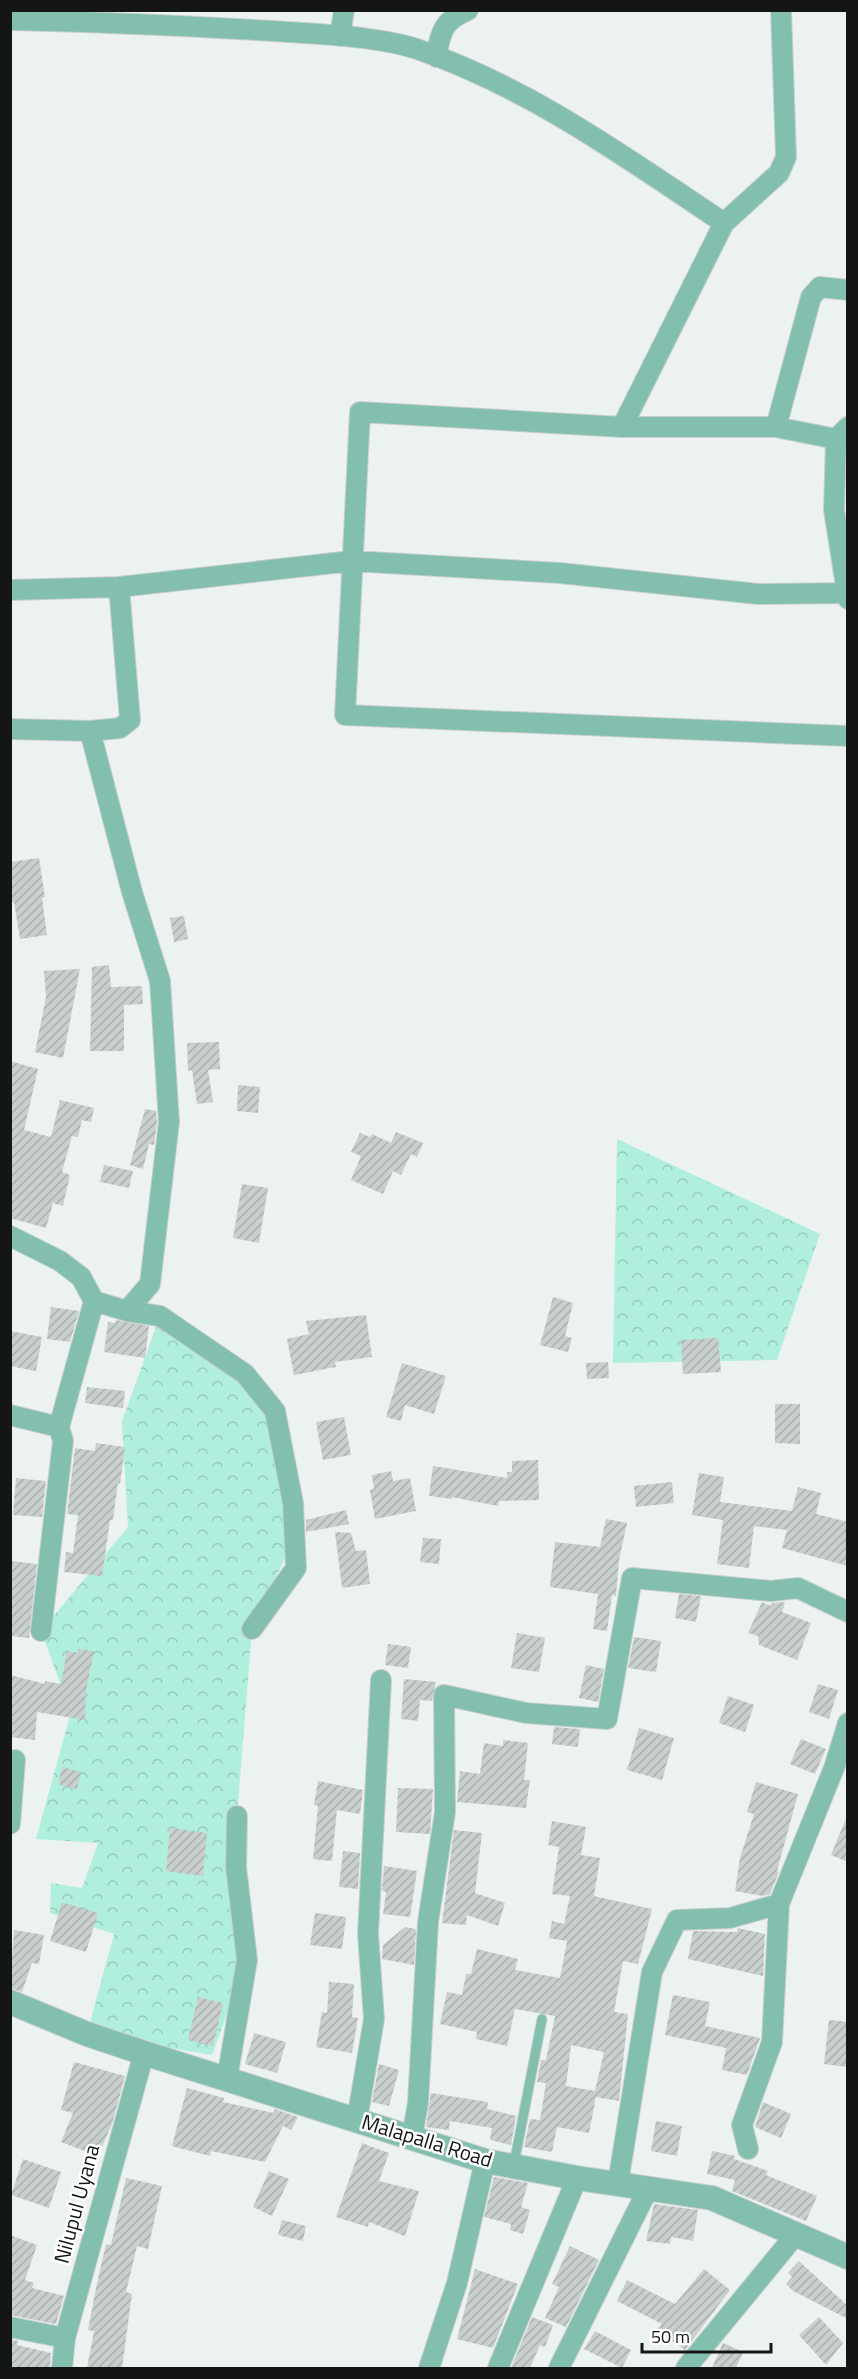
<svg xmlns="http://www.w3.org/2000/svg" width="858" height="2379" viewBox="0 0 858 2379" font-family="'Titillium Web',sans-serif">
<style>
.forest{fill:url(#forest-crowns)}
.building{fill:url(#building-hatch);fill-rule:evenodd}
.lines{fill:none;stroke-linecap:round;stroke-linejoin:round}
.service-casing{stroke:#c9cfcd;stroke-width:11}
.minor-casing{stroke:#c9cfcd;stroke-width:22}
.tertiary-casing{stroke:#c9cfcd;stroke-width:26}
.service{stroke:#82bfaf;stroke-width:9}
.minor{stroke:#82bfaf;stroke-width:20}
.tertiary{stroke:#82bfaf;stroke-width:24}
.labels{text-anchor:middle;stroke-width:5;stroke-linejoin:round;paint-order:stroke}
.street-label{font-size:21px;fill:#141615;stroke:#fff}
</style>
<defs>
<pattern id="forest-crowns" width="20" height="18" patternUnits="userSpaceOnUse" patternTransform="scale(1.5)"><rect width="20" height="18" fill="#b0eedd"/><path d="M2 6a3 3 0 1 1 6 0M12 15a3 3 0 1 1 6 0" fill="none" stroke="#96cbbd"/></pattern>
<pattern id="building-hatch" width="6" height="6" patternUnits="userSpaceOnUse" patternTransform="scale(1.5)"><rect width="6" height="6" fill="#c8cfcd"/><path d="M-1 1l2-2M0 6l6-6M5 7l2-2" fill="none" stroke="#abb1af"/></pattern>
</defs>
<rect width="100%" height="100%" fill="#ecf2f0"/>
<!-- forest -->
<path class="forest" d="M617 1139 820 1234 777 1360 613 1363Z
M160 1316 275 1411 294 1538 252 1630 237 1816 247 1960 212 2055 87 2034 114 1934 50 1913 51 1883 82 1888 98 1843 36 1839 71 1712 41 1631 128 1527 122 1421Z"/>
<!-- building -->
<path class="building" d="M39 858 45 897 42 898 47 935 20 939 14 902 10 903V862Z
M184 916 188 939 174 942 170 918Z
M109 965 111 987 142 986 143 1004 124 1005V1051H90L92 967Z
M80 969 63 1058 35 1052 46 997 44 971Z
M219 1042 220 1069 208 1070 213 1102 197 1104 192 1070 188 1071 187 1043Z
M10 1061 38 1069 24 1130 51 1137 60 1100 94 1108 91 1122 82 1120 78 1137 72 1136 62 1172 70 1175 63 1206 53 1203 46 1228 10 1218Z
M238 1085 260 1087 258 1113 237 1111Z
M145 1109 156 1111 157 1122 154 1145 149 1144 143 1169 130 1165Z
M396 1132 423 1143 417 1157 411 1154 401 1175 393 1171 383 1194 351 1180 361 1156 351 1152 360 1133 370 1137 372 1134 391 1143Z
M104 1165 133 1171 129 1188 100 1182Z
M242 1184 268 1188 259 1243 233 1238Z
M553 1297 573 1303 565 1336 572 1338 568 1352 540 1345Z
M51 1307 79 1311 70 1342 47 1339Z
M366 1315 372 1357 335 1362 336 1367 294 1375 287 1339 309 1334 306 1321Z
M116 1320 149 1326 145 1358 104 1352 108 1322 115 1323Z
M10 1331 42 1337 36 1371 10 1366Z
M718 1338 721 1372 683 1374 681 1340Z
M608 1362 609 1378 587 1379 586 1363Z
M402 1363 446 1376 434 1414 405 1405 401 1421 386 1417Z
M87 1387 125 1391 123 1408 85 1403Z
M775 1404H800V1444L775 1443Z
M344 1417 351 1455 323 1460 316 1422Z
M96 1443 125 1447 120 1484 118 1483 113 1520H110L102 1576 64 1572 66 1552 73 1553 78 1515 67 1514 75 1448 95 1451Z
M538 1460 539 1500 499 1501 498 1506 452 1497V1499L429 1496 433 1466 507 1478V1472H512V1461Z
M391 1471 393 1481 410 1478 416 1511 375 1519 370 1490 374 1489 372 1475Z
M699 1473 724 1477 720 1502 792 1511 798 1487 821 1493 816 1514 848 1522V1566L782 1548 787 1530 754 1526 749 1568 717 1564 723 1520 692 1515Z
M16 1478 46 1481 42 1517 13 1515Z
M672 1482 674 1503 636 1507 634 1486Z
M346 1510 349 1524 306 1532V1520Z
M606 1519 627 1523 619 1560 616 1596 612 1595 607 1631 593 1629 598 1594 550 1587 555 1542 600 1547Z
M335 1532 351 1533 356 1551 366 1550 370 1584 342 1588Z
M423 1538 441 1539 439 1564 420 1562Z
M10 1561 37 1564 29 1638 10 1636Z
M679 1594 701 1596 696 1622 675 1618Z
M762 1602 771 1606 772 1603 785 1602 782 1612 811 1623 797 1660 759 1645 758 1636 748 1633Z
M517 1633 545 1638 539 1672 511 1668Z
M634 1637 661 1641 656 1672 628 1668Z
M388 1644 411 1647 408 1668 385 1665Z
M78 1649 94 1651 86 1690 85 1720 37 1712 35 1740 10 1737V1675L45 1684V1681L61 1684 67 1651 78 1653Z
M586 1665 604 1669 598 1702 579 1698Z
M404 1679 436 1682 432 1701 420 1700 418 1721 401 1719Z
M818 1684 838 1690 829 1719 809 1712Z
M728 1696 754 1705 745 1732 719 1723Z
M554 1727 580 1729 578 1747 552 1744Z
M639 1728 674 1738 662 1780 627 1770Z
M801 1739 826 1749 815 1774 790 1764Z
M503 1740 528 1743 524 1780H530L526 1808 457 1802 460 1771 480 1774 484 1743 503 1746Z
M62 1767 81 1772 77 1789 58 1784Z
M318 1781 363 1790 360 1814 337 1810 332 1861 313 1859 318 1806 314 1805Z
M756 1782 798 1794 777 1871 779 1872 770 1894 763 1896 735 1891 740 1858 754 1814 747 1812Z
M398 1788 433 1789 430 1834 396 1832Z
M847 1816H848V1862L831 1855Z
M552 1821 586 1827 581 1855 600 1858 594 1896 652 1909 638 1964 623 1961 614 2012 628 2014 619 2101 596 2097 589 2133 557 2127 552 2152 524 2147 530 2119 540 2120 546 2083 537 2082 541 2060H546L555 2016 515 2009 507 2046 476 2039 477 2032 440 2024 447 1992 462 1995 466 1974H471L477 1949 518 1959 515 1970 560 1978 567 1941 549 1938 552 1921 564 1924 570 1896 552 1894 559 1847 548 1845ZM571 2045 604 2052 595 2091 566 2086Z
M170 1828 207 1833 203 1876 166 1871Z
M454 1830 482 1833 475 1893 505 1903 498 1926 467 1915 466 1925 442 1923Z
M343 1851 360 1853 358 1889 339 1887Z
M384 1866 417 1871 410 1917 383 1914 386 1892 382 1891Z
M62 1902 98 1913 86 1952 50 1941Z
M315 1913 346 1917 342 1949 310 1945Z
M405 1927 416 1929 414 1965 382 1959 383 1945Z
M738 1928 765 1934 763 1976 688 1959 693 1931 737 1932Z
M14 1930 44 1935 39 1964 32 1963 22 1992 10 1988Z
M329 1982 354 1984 352 2017 358 2018 352 2053 316 2047 322 2012 327 2013Z
M673 1995 710 2002 705 2026 760 2038 747 2075 722 2070 726 2048 665 2035Z
M198 1997 223 2003 213 2046 188 2040Z
M829 2020 848 2022V2067L824 2064Z
M254 2033 286 2042 277 2073 245 2064Z
M74 2062 125 2076 112 2124 98 2156 61 2142 73 2113 61 2110Z
M379 2064 399 2070 389 2106 372 2102Z
M187 2088 224 2098 223 2102 273 2113 275 2109 298 2117 291 2130 283 2126 265 2162 211 2151 210 2156 172 2146Z
M431 2093 488 2102 487 2109 516 2116 511 2145 490 2140 492 2128 450 2121 449 2130 426 2127Z
M763 2102 791 2114 781 2138 755 2127Z
M656 2121 682 2126 677 2156 651 2151Z
M362 2143 389 2153 379 2181 419 2191 405 2236 369 2222 368 2227 336 2217Z
M712 2151 735 2156 734 2159 768 2171 766 2175 817 2196 806 2221 732 2191 735 2180 707 2174Z
M23 2159 61 2172 49 2208 11 2195Z
M269 2171 289 2179 272 2216 253 2207Z
M494 2177 528 2183 521 2207 530 2210 523 2234 510 2230 511 2224 484 2217Z
M126 2178 162 2186 148 2249 137 2246 126 2292 132 2294 122 2368H87L94 2331 88 2330 96 2288 106 2244 111 2245Z
M654 2204 698 2210 693 2241 671 2237 670 2244 646 2241Z
M282 2220 306 2226 303 2241 278 2235Z
M10 2235 37 2245 25 2280 34 2283 32 2288 64 2296 56 2324 10 2315Z
M570 2246 599 2260 566 2327 545 2318 559 2287 552 2284Z
M799 2261 848 2306V2319L793 2291 786 2284 792 2277 788 2273Z
M475 2269 518 2284 493 2348 457 2339Z
M704 2269 730 2290 685 2350 657 2330 662 2324 617 2301 627 2280 675 2304Z
M532 2317 553 2325 545 2347 540 2345 530 2368H511Z
M819 2317 843 2343 826 2365 799 2335Z
M595 2331 631 2350 622 2368 584 2349Z
M10 2339 18 2341 17 2345 51 2353 50 2368H10Z
M723 2343 743 2352 736 2368H712Z"/>
<g class="lines">
<defs>
<path id="service" d="M514 2164 542 2019"/>
<path id="minor" d="M10 20C98 22 186 26 273 31 316 34 377 36 417 49 530 88 625 157 724 223L779 173 786 157 781 10
M340 36 344 10
M436 57C441 32 442 21 468 10
M622 427 724 223
M776 427 811 297 820 287 848 290
M848 427 836 439 834 510 848 599
M836 439 776 427H622L360 412 345 715 848 736
M10 590 119 587 352 561 560 573 758 594 847 593
M10 729 90 731 120 728 130 720 119 587
M90 731 132 892 160 981 169 1122 150 1284 127 1311
M10 1236 60 1261 81 1277 94 1301 59 1427
M94 1301 127 1311 160 1316 245 1374 275 1411 293 1503 296 1568 252 1629
M10 1415 59 1427 63 1441 41 1631
M10 1824 15 1760
M227 2079 247 1960 236 1867 237 1816
M357 2120 374 2019 368 1934 381 1680
M412 2137 418 2103 428 1922 445 1812 444 1695 526 1713 607 1719 632 1578 771 1591 798 1588 848 1612
M748 2149 742 2125 772 2042 779 1904
M618 2183 652 1972 677 1920 730 1918 779 1904 834 1768 848 1723
M10 2327 65 2338
M62 2368 65 2338 144 2053
M429 2368 457 2283 485 2161
M498 2368 577 2178
M559 2368 649 2187
M686 2368 797 2233"/>
<path id="tertiary" d="M10 2002 87 2034 144 2053 485 2161 577 2178 712 2198 848 2257"/>
</defs>
<!-- service casing -->
<use href="#service" class="service-casing"/>
<!-- minor casing -->
<use href="#minor" class="minor-casing"/>
<!-- tertiary casing -->
<use href="#tertiary" class="tertiary-casing"/>
<!-- service -->
<use href="#service" class="service"/>
<!-- minor -->
<use href="#minor" class="minor"/>
<!-- tertiary -->
<use href="#tertiary" class="tertiary"/>
</g>
<g class="labels">
<!-- street labels -->
<g class="street-label">
<text transform="translate(427 2141) rotate(17)" y="7">Malapalla Road</text>
<text transform="translate(77 2204) rotate(-75)" y="7">Nilupul Uyana</text>
</g>
</g>
<!-- border -->
<rect width="858" height="2379" fill="none" stroke="#141615" stroke-width="24"/>
<!-- scale -->
<path d="M642 2343v9h129v-9" fill="none" stroke="#141615" stroke-width="3"/>
<text x="651" y="2343" font-size="18" fill="#141615" stroke="#ffffff" stroke-width="4.5" paint-order="stroke">50 m</text>
</svg>
